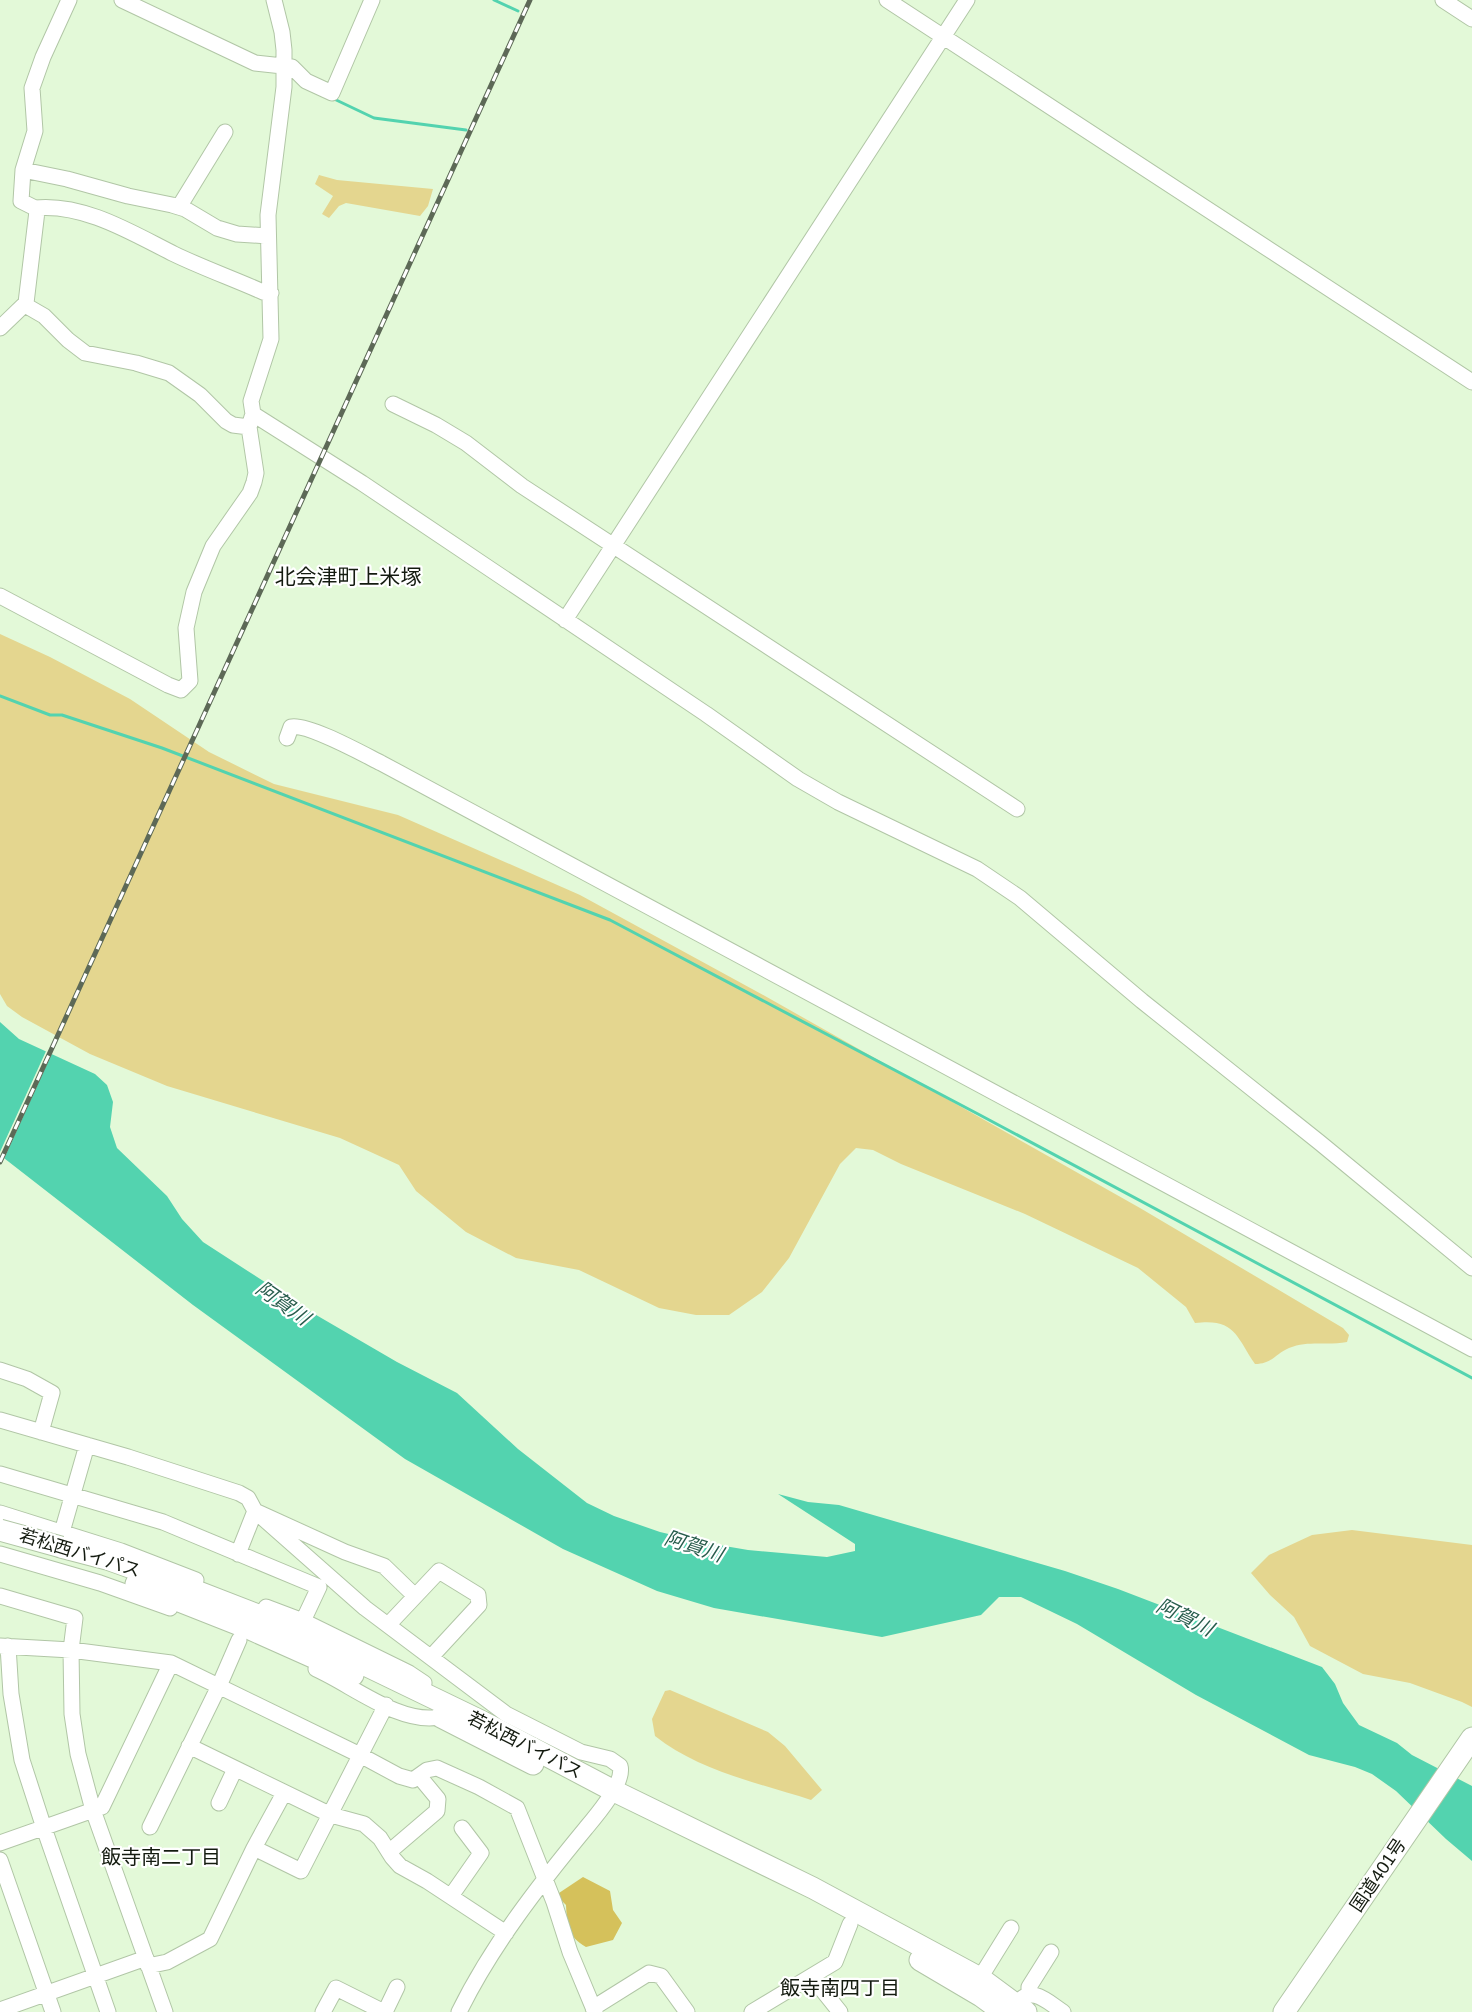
<svg xmlns="http://www.w3.org/2000/svg" width="1472" height="2012" viewBox="0 0 1472 2012" font-family="Arial,'Noto Sans JP',sans-serif">
<style>
.green{fill:#e4d68f}
.forest{fill:#d5c15b}
.water{fill:#53d3af}
.pier{fill:#e3f9d8}
.lines{fill:none;stroke-linecap:round;stroke-linejoin:round}
.stream{stroke:#53d3af;stroke-width:3}
.minor-casing{stroke:#b1c6a6;stroke-width:17}
.highway-casing{stroke:#b1c6a6;stroke-width:23}
.minor{stroke:#fff;stroke-width:15}
.highway{stroke:#fff;stroke-width:21}
.rail-casing{stroke:#5d6957;stroke-width:5}
.rail{stroke:#fff;stroke-width:3;stroke-dasharray:9;stroke-linecap:butt}
.highway-bridge-casing{stroke:#b1c6a6;stroke-width:23;stroke-linecap:butt}
.highway-bridge{stroke:#fff;stroke-width:21}
.labels{text-anchor:middle;stroke-width:4.5;stroke-linejoin:round;paint-order:stroke}
.street-label{font-size:18px;fill:#141b10;stroke:#fff}
.water-label{font-size:20px;font-style:italic;fill:#285d4d;stroke:#fff}
.neighbourhood-label{font-size:20px;fill:#141b10;stroke:#fff}
.quarter-label{font-size:21px;fill:#141b10;stroke:#fff}
</style>
<rect width="100%" height="100%" fill="#e3f9d8"/>
<!-- green -->
<path class="green" d="M319 175 337 180 433 189 428 206 420 216 346 203 339 206 329 218 322 214 333 196 315 184Z
M0 634 50 657 130 699 209 752 274 784 398 815 580 895 765 996 1140 1208 1343 1328 1349 1335 1347 1342C1327 1346 1309 1340 1289 1348 1275 1354 1272 1364 1255 1364 1236 1336 1235 1318 1195 1323L1186 1307 1138 1268 1025 1214 901 1164 873 1150 856 1148 840 1164 789 1258 762 1292 729 1315H696L659 1308 579 1270 516 1258 466 1232 416 1191 399 1165 340 1138 167 1086 90 1054 22 1017 7 1006 0 994Z
M1352 1530 1472 1545V1707L1462 1702 1410 1683 1363 1674 1310 1646 1294 1617 1270 1595 1251 1573 1269 1555 1312 1535Z
M670 1690 768 1732 785 1746 822 1790 811 1800C759 1783 699 1771 655 1736L652 1719 665 1691Z"/>
<!-- forest -->
<path class="forest" d="M583 1877 610 1891 613 1910 622 1923 613 1940 586 1947C568 1937 567 1924 566 1905L558 1897 559 1893Z"/>
<!-- water -->
<path class="water" d="M0 1022 19 1039 95 1074 107 1085 113 1102 110 1127 117 1148 167 1196 182 1219 203 1242 311 1312 397 1362 457 1393 518 1449 587 1503 614 1516 660 1532 707 1543 748 1550 827 1557 855 1551V1544L778 1494 808 1502 839 1505 1065 1571 1118 1589 1322 1667 1335 1684 1343 1703 1359 1725 1397 1743 1412 1755 1472 1786V1861L1446 1839 1396 1791 1372 1774 1355 1767 1309 1755 1196 1695 1077 1624 1021 1597H999L981 1615 882 1637 714 1608 657 1591 563 1549 405 1459 193 1305 0 1155Z"/>
<!-- pier -->
<path class="pier" d="M47 1049 53 1051 3 1161 0 1159V1152Z"/>
<g class="lines">
<!-- stream -->
<path class="stream" d="M494 0 518 11
M332 98 374 118 466 130
M0 696 50 715H62L162 748 610 920 978 1114 1472 1378"/>
<defs>
<path id="minor" d="M122 0 255 63 292 67 306 81 332 93 372 0
M274 0 282 32 284 50V87L268 215 271 339 251 401 253 414 362 483 706 714 798 779 838 802 977 869 1020 898 1142 1001 1319 1142 1472 1268
M887 0 1472 382
M1443 0 1472 19
M23 170 67 179 128 196 172 205 185 209 217 228 237 234 268 236
M179 207 225 132
M35 208C84 203 132 233 174 254 203 268 234 279 263 292L271 293
M25 305 44 316 68 340 85 353 136 363 169 373 200 395 226 421 233 425 249 427 252 417
M0 328 26 303 37 211 35 208 21 201 23 170 35 131 32 88 43 57 69 0
M393 404 436 425 466 443 522 486 1017 809
M0 596 168 685 181 690 190 681 186 628 194 592 213 546 250 493 254 482 256 473 249 427
M565 620 967 0
M287 738 291 727C307 723 363 754 381 763L1472 1349
M0 1370 27 1379 52 1393 41 1432
M0 1420 128 1457 239 1493 248 1498 255 1511 365 1608 506 1714 581 1752 610 1759 620 1766C625 1782 597 1815 586 1828 539 1885 492 1945 459 2012
M0 1474 163 1522 319 1587 303 1621
M0 1513 121 1551 196 1580
M62 1532 87 1445
M0 1554 100 1583 170 1608
M238 1554 255 1511 345 1552 384 1566 415 1596
M0 1596 75 1618 71 1650 72 1714 78 1754 93 1810 165 2012
M266 1607 303 1621 409 1673 424 1683 422 1694
M389 1624 439 1571 478 1595 479 1605 431 1657
M0 1646 71 1650 171 1663 360 1755 399 1776 413 1780 427 1770 437 1768 479 1787 517 1808 554 1902 570 1952 595 2012
M8 1646 11 1694 22 1760 44 1828 108 2012
M316 1669C352 1685 400 1725 440 1717
M189 1746 331 1815 364 1824 380 1838 392 1857 400 1866 427 1881 506 1933
M219 1803 235 1769
M150 1827 219 1686 239 1640
M0 1843 102 1807 171 1663
M254 1848 301 1871 386 1705
M389 1852 437 1811 438 1799 419 1776
M0 1860 53 2012
M451 1896 481 1853 462 1828
M148 1966 167 1962 210 1939 254 1848 284 1793
M812 1977 840 2012
M980 1978 1011 1928
M1029 1994V1987L1051 1952
M1017 2004C1030 1984 1048 2002 1063 2012
M593 2008 649 1973 661 1976 687 2012
M0 2010 146 1958
M323 2012 336 1988 384 2012
M385 2012 397 1987
M752 2012 835 1962 850 1924"/>
<path id="highway" d="M61 1547 107 1559 183 1586 276 1622 483 1722 612 1790 813 1888 980 1978 1026 2012
M136 1584 250 1629 353 1675
M441 1717 533 1764
M920 1960 981 1996 1003 2012
M1284 2012 1472 1738"/>
</defs>
<!-- minor casing -->
<use href="#minor" class="minor-casing"/>
<!-- highway casing -->
<use href="#highway" class="highway-casing"/>
<!-- minor -->
<use href="#minor" class="minor"/>
<!-- highway -->
<use href="#highway" class="highway"/>
<defs>
<path id="rail" d="M0 1162 530 0"/>
</defs>
<!-- rail casing -->
<use href="#rail" class="rail-casing"/>
<!-- rail -->
<use href="#rail" class="rail"/>
<defs>
<path id="highway-bridge" d="M0 1530 61 1547"/>
</defs>
<!-- highway-bridge casing -->
<use href="#highway-bridge" class="highway-bridge-casing"/>
<!-- highway-bridge -->
<use href="#highway-bridge" class="highway-bridge"/>
</g>
<g class="labels">
<!-- street labels -->
<g class="street-label">
<text transform="translate(80 1553) rotate(17)" y="6">若松西バイパス</text>
<text transform="translate(525 1745) rotate(27)" y="6">若松西バイパス</text>
<text transform="translate(1378 1875) rotate(-56)" y="6">国道401号</text>
</g>
<!-- water labels -->
<g class="water-label">
<text transform="translate(283 1303) rotate(35)" y="7">阿賀川</text>
<text transform="translate(694 1546) rotate(18)" y="7">阿賀川</text>
<text transform="translate(1185 1617) rotate(26)" y="7">阿賀川</text>
</g>
<!-- neighbourhood labels -->
<g class="neighbourhood-label">
<text x="161" y="1864">飯寺南二丁目</text>
<text x="840" y="1995">飯寺南四丁目</text>
</g>
<!-- quarter labels -->
<g class="quarter-label">
<text x="348" y="584">北会津町上米塚</text>
</g>
</g>
</svg>
